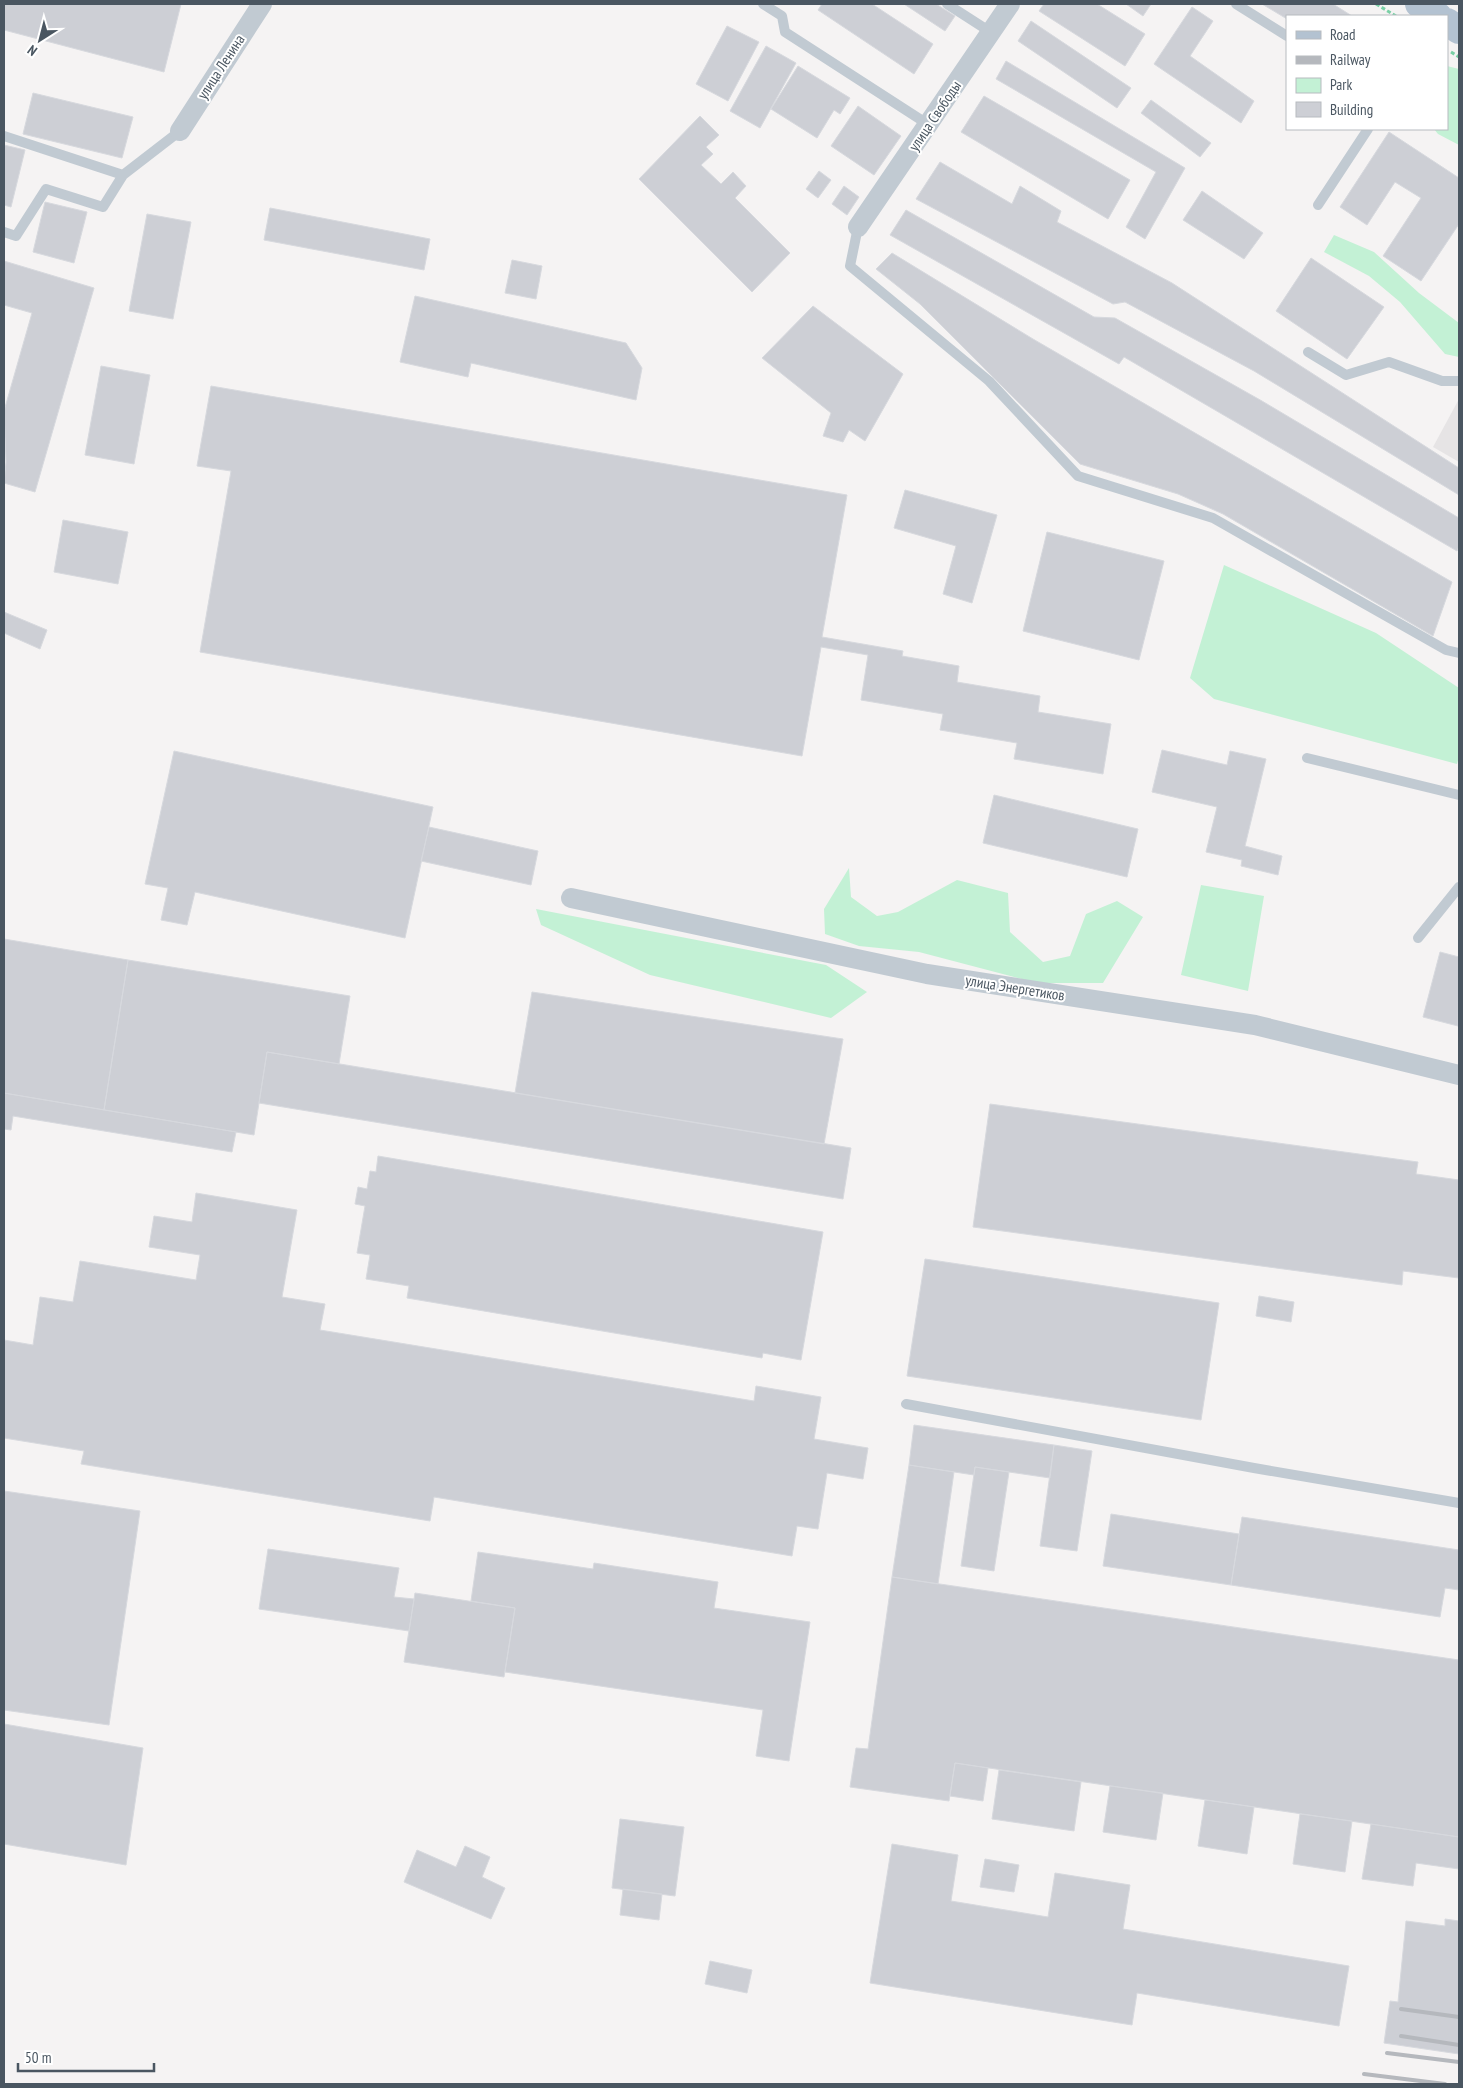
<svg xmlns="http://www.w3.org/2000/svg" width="1463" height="2088" viewBox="0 0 1463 2088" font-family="'PT Sans Narrow',sans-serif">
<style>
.education{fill:#e6e4e5}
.green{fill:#c3f1d5}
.building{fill:#cdcfd5;stroke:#d7d9de}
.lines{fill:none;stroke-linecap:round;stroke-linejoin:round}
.path{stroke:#7ad0a6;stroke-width:3;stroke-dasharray:4 2.5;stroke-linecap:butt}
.lane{stroke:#c1cad2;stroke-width:10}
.street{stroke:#c1cad2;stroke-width:20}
.primary{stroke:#b3c2d1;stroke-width:28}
.rail{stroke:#b5b8bd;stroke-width:4}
.labels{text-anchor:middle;stroke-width:4;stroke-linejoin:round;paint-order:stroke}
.street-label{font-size:15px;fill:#4a5661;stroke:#fff}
</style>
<rect width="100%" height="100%" fill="#f5f3f3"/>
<!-- education -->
<path class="education" d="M1459 399V462L1433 447Z"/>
<!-- green -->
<path class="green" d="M1447 66 1459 69V145L1438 134 1434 129H1447Z
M1334 235 1374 252 1419 293 1459 323V357L1445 354 1400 302 1369 276 1324 252Z
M1224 565 1376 633 1459 688V757L1457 764 1214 699 1190 678Z
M849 868 851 897 877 916 898 912 957 880 1008 893 1010 932 1043 962 1070 956 1086 914 1117 901 1143 917 1103 983H1037L919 952 859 946 825 934 824 909Z
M1201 885 1264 896 1248 991 1181 975Z
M536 909 826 965 867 992 831 1018 650 975 541 925Z"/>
<!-- building -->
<path class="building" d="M4 4H181L164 72 4 30Z
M822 4H872L933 44 914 74 818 10Z
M904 4H936L955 16 945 31Z
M1044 4H1097L1145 34 1125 66 1039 11Z
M1126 4H1151L1143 16Z
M1262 4H1333L1352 16H1287V19Z
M1192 7 1213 21 1190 56 1254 101 1241 123 1154 64Z
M1031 21 1131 88 1117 108 1018 41Z
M727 26 759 42 728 101 696 84Z
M766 46 796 63 760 128 730 111Z
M1006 61 1185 168 1145 239 1126 227 1156 172 996 79Z
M798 66 850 98 840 114 834 110 817 138 771 109Z
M33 93 133 117 122 158 23 134Z
M984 96 1130 180 1108 219 961 132Z
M1151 100 1211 143 1200 157 1141 113Z
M858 106 901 136 874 175 831 146Z
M700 116 719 135 706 147 713 154 701 165 721 184 733 172 746 186 735 198 790 253 752 292 639 179Z
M1389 132 1459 178V224L1421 281 1383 256 1421 198 1395 182 1367 225 1340 207Z
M4 145 25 150 11 207 4 205Z
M940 162 1012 204 1020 186 1061 211 1057 222 1172 283 1459 468V495L1254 371 1125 302 1113 304 916 199Z
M819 171 831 180 818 198 806 189Z
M844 186 859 197 847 215 832 204Z
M1202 191 1263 233 1244 259 1183 220Z
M45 202 87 212 74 263 33 252Z
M270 208 430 239 424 270 264 240Z
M906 210 1094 317 1115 318 1262 401 1459 518V546L1457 551 1124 357 1119 364 890 235Z
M147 214 191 222 173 319 129 311Z
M892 253 1033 339 1452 582 1433 636 1223 514 1178 494 1080 464 920 304 876 269Z
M1311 258 1384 307 1347 359 1276 311Z
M512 260 542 266 536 299 505 293Z
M4 261 94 288 35 492 4 483 6 462 4 411 32 313 4 305Z
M415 296 626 343 642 368 636 400 471 363 468 377 400 362Z
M813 306 903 374 865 441 849 430 843 442 823 436 831 413 762 358Z
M101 366 150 375 134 464 85 455Z
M211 386 847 495 822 637 903 651 902 656 959 666 957 682 1040 696 1038 712 1111 724 1103 774 1014 759 1017 743 940 730 943 714 861 700 868 655 821 647 802 756 200 652 231 471 197 466Z
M905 490 997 515 972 603 943 594 956 546 894 528Z
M63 520 128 532 118 584 54 572Z
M1047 532 1164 561 1139 660 1023 631Z
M4 612 47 630 40 649 4 633Z
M1162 750 1227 765 1230 751 1266 759 1245 846 1282 856 1278 875 1241 866 1242 860 1206 852 1217 807 1152 792Z
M174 751 433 807 405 938 195 892 187 925 161 920 168 888 145 884Z
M994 795 1138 829 1127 877 983 843Z
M429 827 538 851 531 885 421 861Z
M4 939 128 960 104 1110 4 1093Z
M1440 952 1459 957 1458 1026 1423 1017Z
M128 960 350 996 339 1064 267 1052 254 1135 104 1110Z
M532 992 843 1039 824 1144 515 1093Z
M267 1052 851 1148 843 1199 259 1103Z
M4 1093 236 1132 232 1152 13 1116 11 1130 4 1129Z
M990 1104 1418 1162 1416 1174 1459 1180V1278L1403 1271 1402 1285 973 1227Z
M378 1156 823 1232 801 1360 763 1353 762 1358 407 1298 409 1286 366 1279 370 1255 357 1253 365 1206 355 1204 358 1187 367 1189 370 1171 376 1172Z
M196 1193 297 1210 282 1297 325 1304 320 1330 754 1401 756 1386 821 1397 814 1439 868 1448 863 1479 827 1473 818 1529 797 1526 792 1556 434 1497 430 1521 81 1464 84 1451 4 1438V1340L33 1345 40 1297 73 1302 80 1261 196 1280 200 1255 149 1247 154 1216 192 1222Z
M925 1259 1219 1303 1201 1420 907 1376Z
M1259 1296 1294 1302 1291 1322 1256 1316Z
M914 1425 1054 1445 1050 1478 975 1467 974 1475 909 1465Z
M1054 1445 1092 1451 1077 1551 1040 1546Z
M909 1465 954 1472 938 1584 892 1577Z
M975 1467 1009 1472 994 1571 961 1566Z
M4 1491 140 1511 109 1725 4 1710Z
M1111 1514 1239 1534 1231 1585 1103 1566Z
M1242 1517 1459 1550V1590L1445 1588 1440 1617 1231 1585Z
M268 1549 399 1568 394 1597 414 1599 409 1631 259 1609Z
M478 1552 593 1569 594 1563 718 1582 714 1608 810 1622 789 1761 756 1756 763 1710 505 1672 515 1608 471 1601Z
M892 1577 1459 1660V1837L955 1763 949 1801 850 1787 856 1748 868 1749Z
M415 1593 515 1608 504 1677 404 1662Z
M4 1724 143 1748 126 1865 4 1844Z
M955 1763 988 1768 983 1801 950 1796Z
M999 1770 1081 1782 1074 1831 992 1819Z
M1110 1786 1163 1793 1156 1840 1103 1832Z
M1205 1800 1254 1807 1247 1854 1198 1846Z
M1300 1814 1352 1821 1345 1872 1293 1864Z
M620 1819 684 1827 675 1896 612 1888Z
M1371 1824 1459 1837V1869L1416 1863 1413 1886 1362 1879Z
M892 1844 958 1855 951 1901 1048 1917 1055 1873 1130 1885 1123 1929 1349 1966 1339 2026 1137 1993 1132 2025 870 1983Z
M465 1846 490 1857 482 1877 505 1888 491 1919 404 1882 417 1850 456 1867Z
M985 1859 1019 1865 1014 1892 980 1887Z
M623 1889 662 1894 659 1920 620 1915Z
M1445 1919 1459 1921V2054L1384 2043 1390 2001 1398 2002 1406 1921 1445 1926Z
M710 1961 752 1970 747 1993 705 1984Z"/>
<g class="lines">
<!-- path -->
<path class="path" d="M1376 4 1396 16
M1451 52 1459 57"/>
<!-- lane -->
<path class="lane" d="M763 4 782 16 785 32 929 125
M947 4 992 33
M1236 4 1287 36
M4 136 123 175 180 131
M1318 205 1368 129
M858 227 850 266 989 381 1078 476 1213 518 1446 650 1459 653
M4 232 16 236 46 189 103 207 123 175
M1308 352 1346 375 1389 362 1442 381H1459
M1307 758 1459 795
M1418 938 1459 887
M906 1404 1254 1468 1459 1503"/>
<!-- street -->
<path class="street" d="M180 131 262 4
M858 227 1010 4
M571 898 927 974 1255 1025 1459 1075"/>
<!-- primary -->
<path class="primary" d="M1419 4 1438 16
M1447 22 1459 30"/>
<!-- rail -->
<path class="rail" d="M1401 2009 1459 2017
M1401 2036 1459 2045
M1387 2053 1459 2062
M1364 2074 1445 2084"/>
</g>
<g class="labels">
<!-- street labels -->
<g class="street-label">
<text transform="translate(221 67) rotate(-57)" y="5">улица Ленина</text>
<text transform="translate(935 116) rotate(-56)" y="5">улица Свободы</text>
<text transform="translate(1015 988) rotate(9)" y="5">улица Энергетиков</text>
</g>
</g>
<!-- border -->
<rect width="1463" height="2088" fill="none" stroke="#4a5661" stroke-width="10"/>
<!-- legend -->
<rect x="1286" y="15" width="162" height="115" fill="#ffffff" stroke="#b7bbc0"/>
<rect x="1296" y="31" width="25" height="8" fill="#b3c2d1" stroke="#b7bbc0"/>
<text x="1330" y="40" font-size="15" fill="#4a5661">Road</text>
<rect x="1296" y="56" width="25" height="8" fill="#b5b8bd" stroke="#b7bbc0"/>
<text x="1330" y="65" font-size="15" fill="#4a5661">Railway</text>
<rect x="1296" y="78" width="25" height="15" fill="#c3f1d5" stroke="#b7bbc0"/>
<text x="1330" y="90" font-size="15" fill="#4a5661">Park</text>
<rect x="1296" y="102" width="25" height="15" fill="#cdcfd5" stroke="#b7bbc0"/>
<text x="1330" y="115" font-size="15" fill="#4a5661">Building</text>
<!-- north arrow -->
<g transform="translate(40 40) rotate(216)" stroke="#ffffff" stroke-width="4" paint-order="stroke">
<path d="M0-4L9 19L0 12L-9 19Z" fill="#4a5661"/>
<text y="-8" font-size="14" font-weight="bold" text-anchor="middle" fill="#4a5661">N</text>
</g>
<!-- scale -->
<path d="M18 2063v8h136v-8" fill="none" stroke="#4a5661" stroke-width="2.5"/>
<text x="25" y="2063" font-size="15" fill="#4a5661" stroke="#ffffff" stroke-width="4" paint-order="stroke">50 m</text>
</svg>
